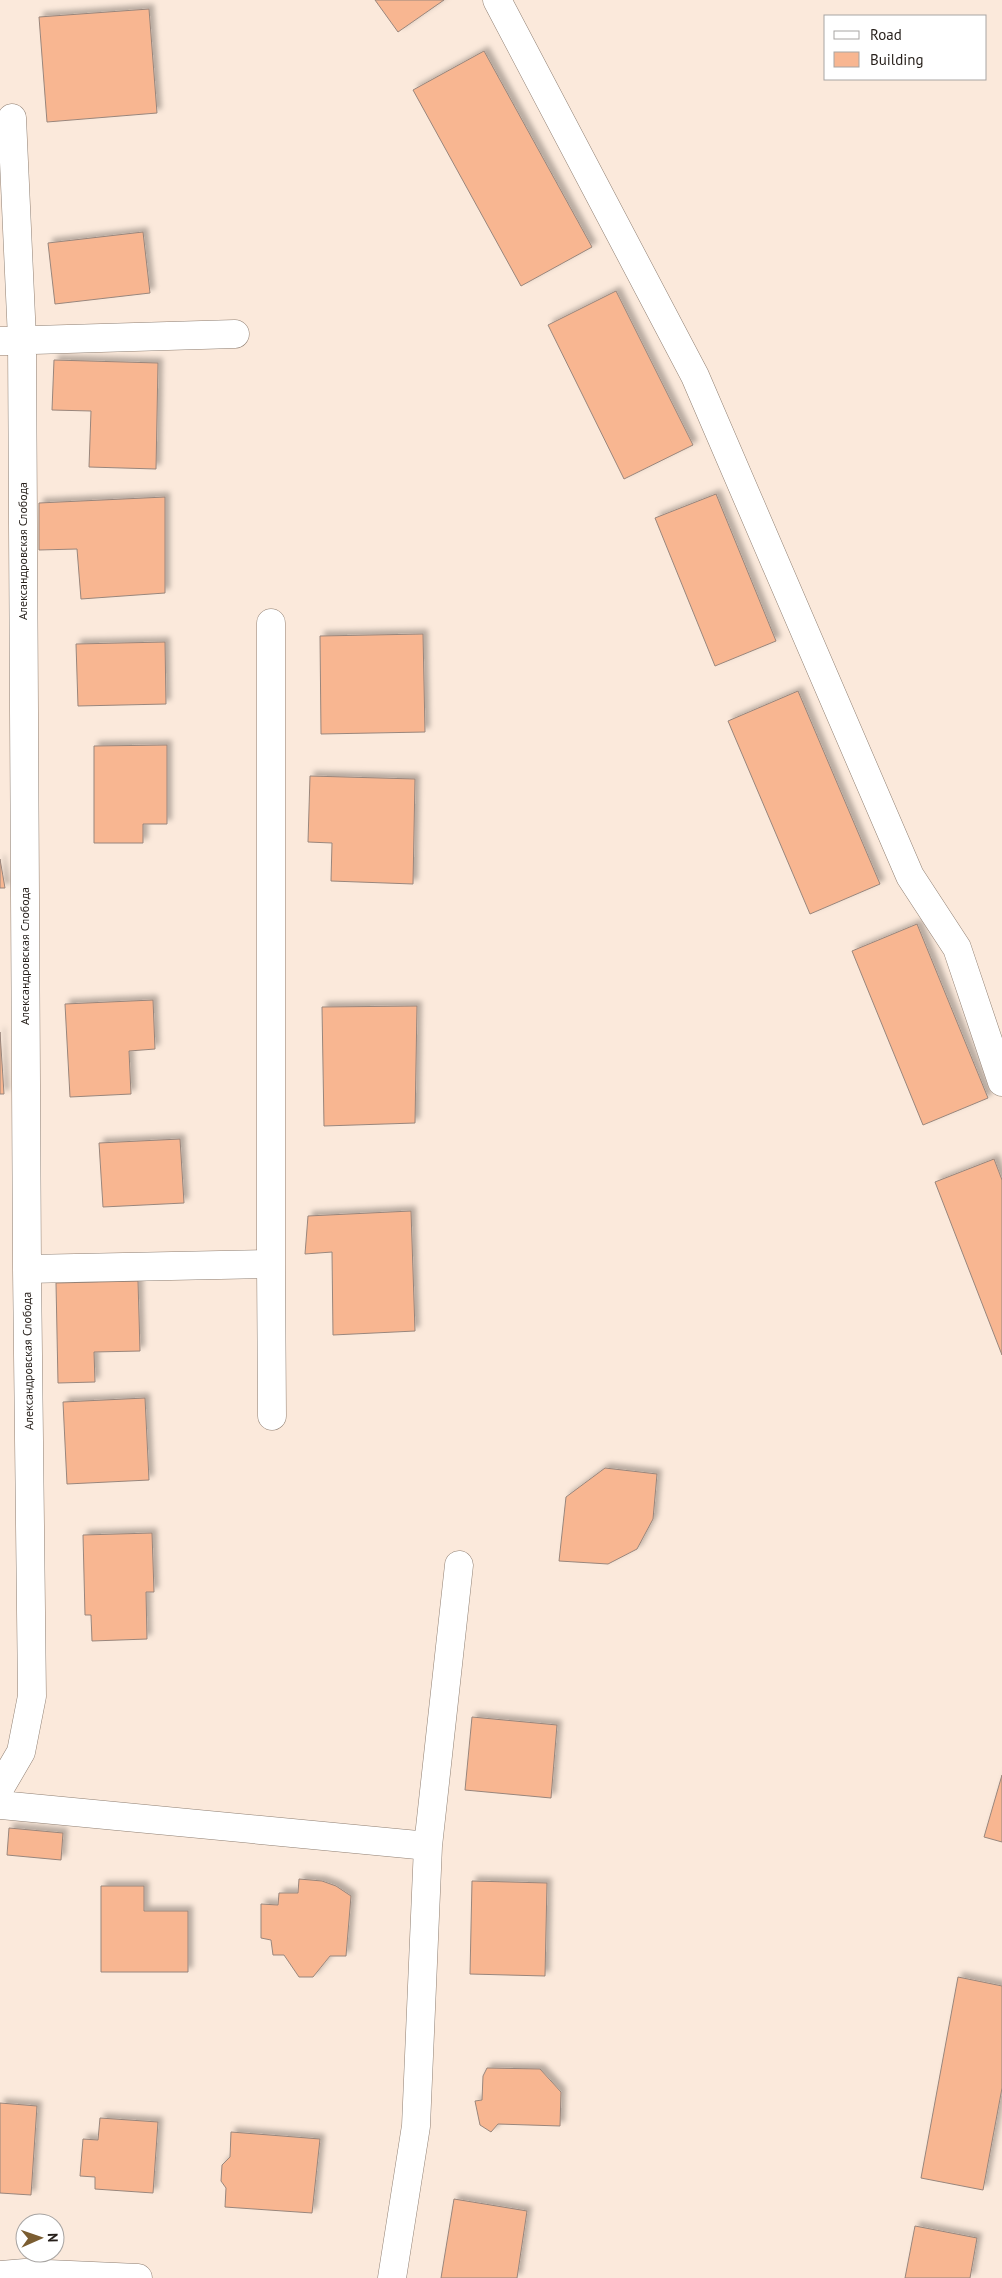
<svg xmlns="http://www.w3.org/2000/svg" width="1002" height="2278" viewBox="0 0 1002 2278" font-family="'PT Sans',sans-serif">
<style>
.building{fill:#f8b691;stroke:#99867c;filter:url(#shadow)}
.lines{fill:none;stroke-linecap:round;stroke-linejoin:round}
.minor-casing{stroke:#8f7f72;stroke-width:29}
.minor{stroke:#fff;stroke-width:28}
.labels{text-anchor:middle;stroke-width:4;stroke-linejoin:round;paint-order:stroke}
.street-label{font-size:12px;fill:#261f1a;stroke:#fff}
</style>
<defs>
<filter id="shadow"><feDropShadow dx="4.5" dy="-4.5" stdDeviation="2.5" flood-color="#0004"/></filter>
</defs>
<rect width="100%" height="100%" fill="#fbe9db"/>
<!-- building -->
<path class="building" d="M375 0H444L398 32Z
M149 9 157 113 47 122 39 17Z
M484 51 592 247 521 286 413 90Z
M143 232 150 293 55 304 48 243Z
M616 291 693 445 624 479 548 325Z
M54 360 158 363 156 469 89 467 91 411 52 410Z
M716 494 776 641 715 666 655 518Z
M165 497V593L81 599 77 549 39 550V503Z
M423 634 425 732 321 734 320 636Z
M165 642 166 704 78 706 76 644Z
M798 691 880 884 810 914 728 721Z
M167 745V824H143V843H94V746Z
M310 776 415 779 413 884 331 881 332 843 308 842Z
M0 859 5 888H0Z
M917 924 988 1098 923 1125 852 951Z
M153 1000 155 1049 129 1051 131 1094 70 1097 65 1004Z
M417 1006 415 1123 324 1126 322 1007Z
M0 1032 4 1094H0Z
M180 1139 184 1203 103 1207 99 1143Z
M994 1159 1002 1180V1355L935 1182Z
M411 1211 415 1331 333 1335 332 1252 305 1254 308 1216Z
M138 1281 140 1351 94 1352 95 1382 58 1383 56 1283Z
M145 1398 149 1480 67 1484 63 1402Z
M605 1468 657 1474 653 1519 637 1549 608 1564 559 1561 566 1497Z
M152 1533 154 1592H146L147 1639 92 1641 91 1615H85L83 1535Z
M472 1717 557 1725 551 1798 465 1790Z
M1002 1775V1842L984 1837Z
M9 1828 63 1833 61 1860 7 1855Z
M299 1879 322 1881 336 1886 351 1896 346 1956H330L313 1977H299L284 1955H273L271 1940 261 1938V1904L278 1905 279 1893H298Z
M472 1881 547 1883 545 1976 470 1974Z
M101 1886H144V1911H188V1972H101Z
M958 1977 1002 1986V2088L983 2190 921 2178Z
M487 2068 540 2069 561 2092 560 2126 498 2124 491 2132 480 2125 475 2101 482 2100 483 2076Z
M0 2103 37 2106 31 2195 0 2193Z
M100 2118 158 2122 153 2193 95 2189V2177L80 2176 83 2139 98 2140Z
M231 2132 320 2139 312 2213 225 2207 226 2188 221 2181 222 2165 230 2157Z
M454 2199 527 2211 517 2278H441Z
M915 2226 977 2238 970 2278H905Z"/>
<g class="lines">
<defs>
<path id="minor" d="M497 0 695 376 910 876 957 948 1002 1082
M0 341 235 334
M271 623V1264L272 1416
M27 1269 271 1264
M0 1788 21 1752 32 1696 27 1269 22 339 12 118
M0 1805 428 1846
M0 2275 25 2273 138 2278
M392 2278 416 2126 428 1846 459 1565"/>
</defs>
<!-- minor casing -->
<use href="#minor" class="minor-casing"/>
<!-- minor -->
<use href="#minor" class="minor"/>
</g>
<g class="labels">
<!-- street labels -->
<g class="street-label">
<text transform="translate(23 551) rotate(-90)" y="4">Александровская Слобода</text>
<text transform="translate(25 956) rotate(-90)" y="4">Александровская Слобода</text>
<text transform="translate(28 1361) rotate(-91)" y="4">Александровская Слобода</text>
</g>
</g>
<!-- legend -->
<rect x="824" y="15" width="162" height="65" fill="#ffffff" stroke="#a8a5a3"/>
<rect x="834" y="31" width="25" height="8" fill="#ffffff" stroke="#a8a5a3"/>
<text x="870" y="40" font-size="15" fill="#261f1a">Road</text>
<rect x="834" y="52" width="25" height="15" fill="#f8b691" stroke="#a8a5a3"/>
<text x="870" y="65" font-size="15" fill="#261f1a">Building</text>
<!-- north arrow -->
<g transform="translate(40 2238) rotate(88)"><circle r="24" fill="#ffffff" stroke="#a8a5a3"/>
<path d="M0-4L9 19L0 12L-9 19Z" fill="#7b5d31"/>
<text y="-8" font-size="14" font-weight="bold" text-anchor="middle" fill="#261f1a">N</text>
</g>
</svg>
